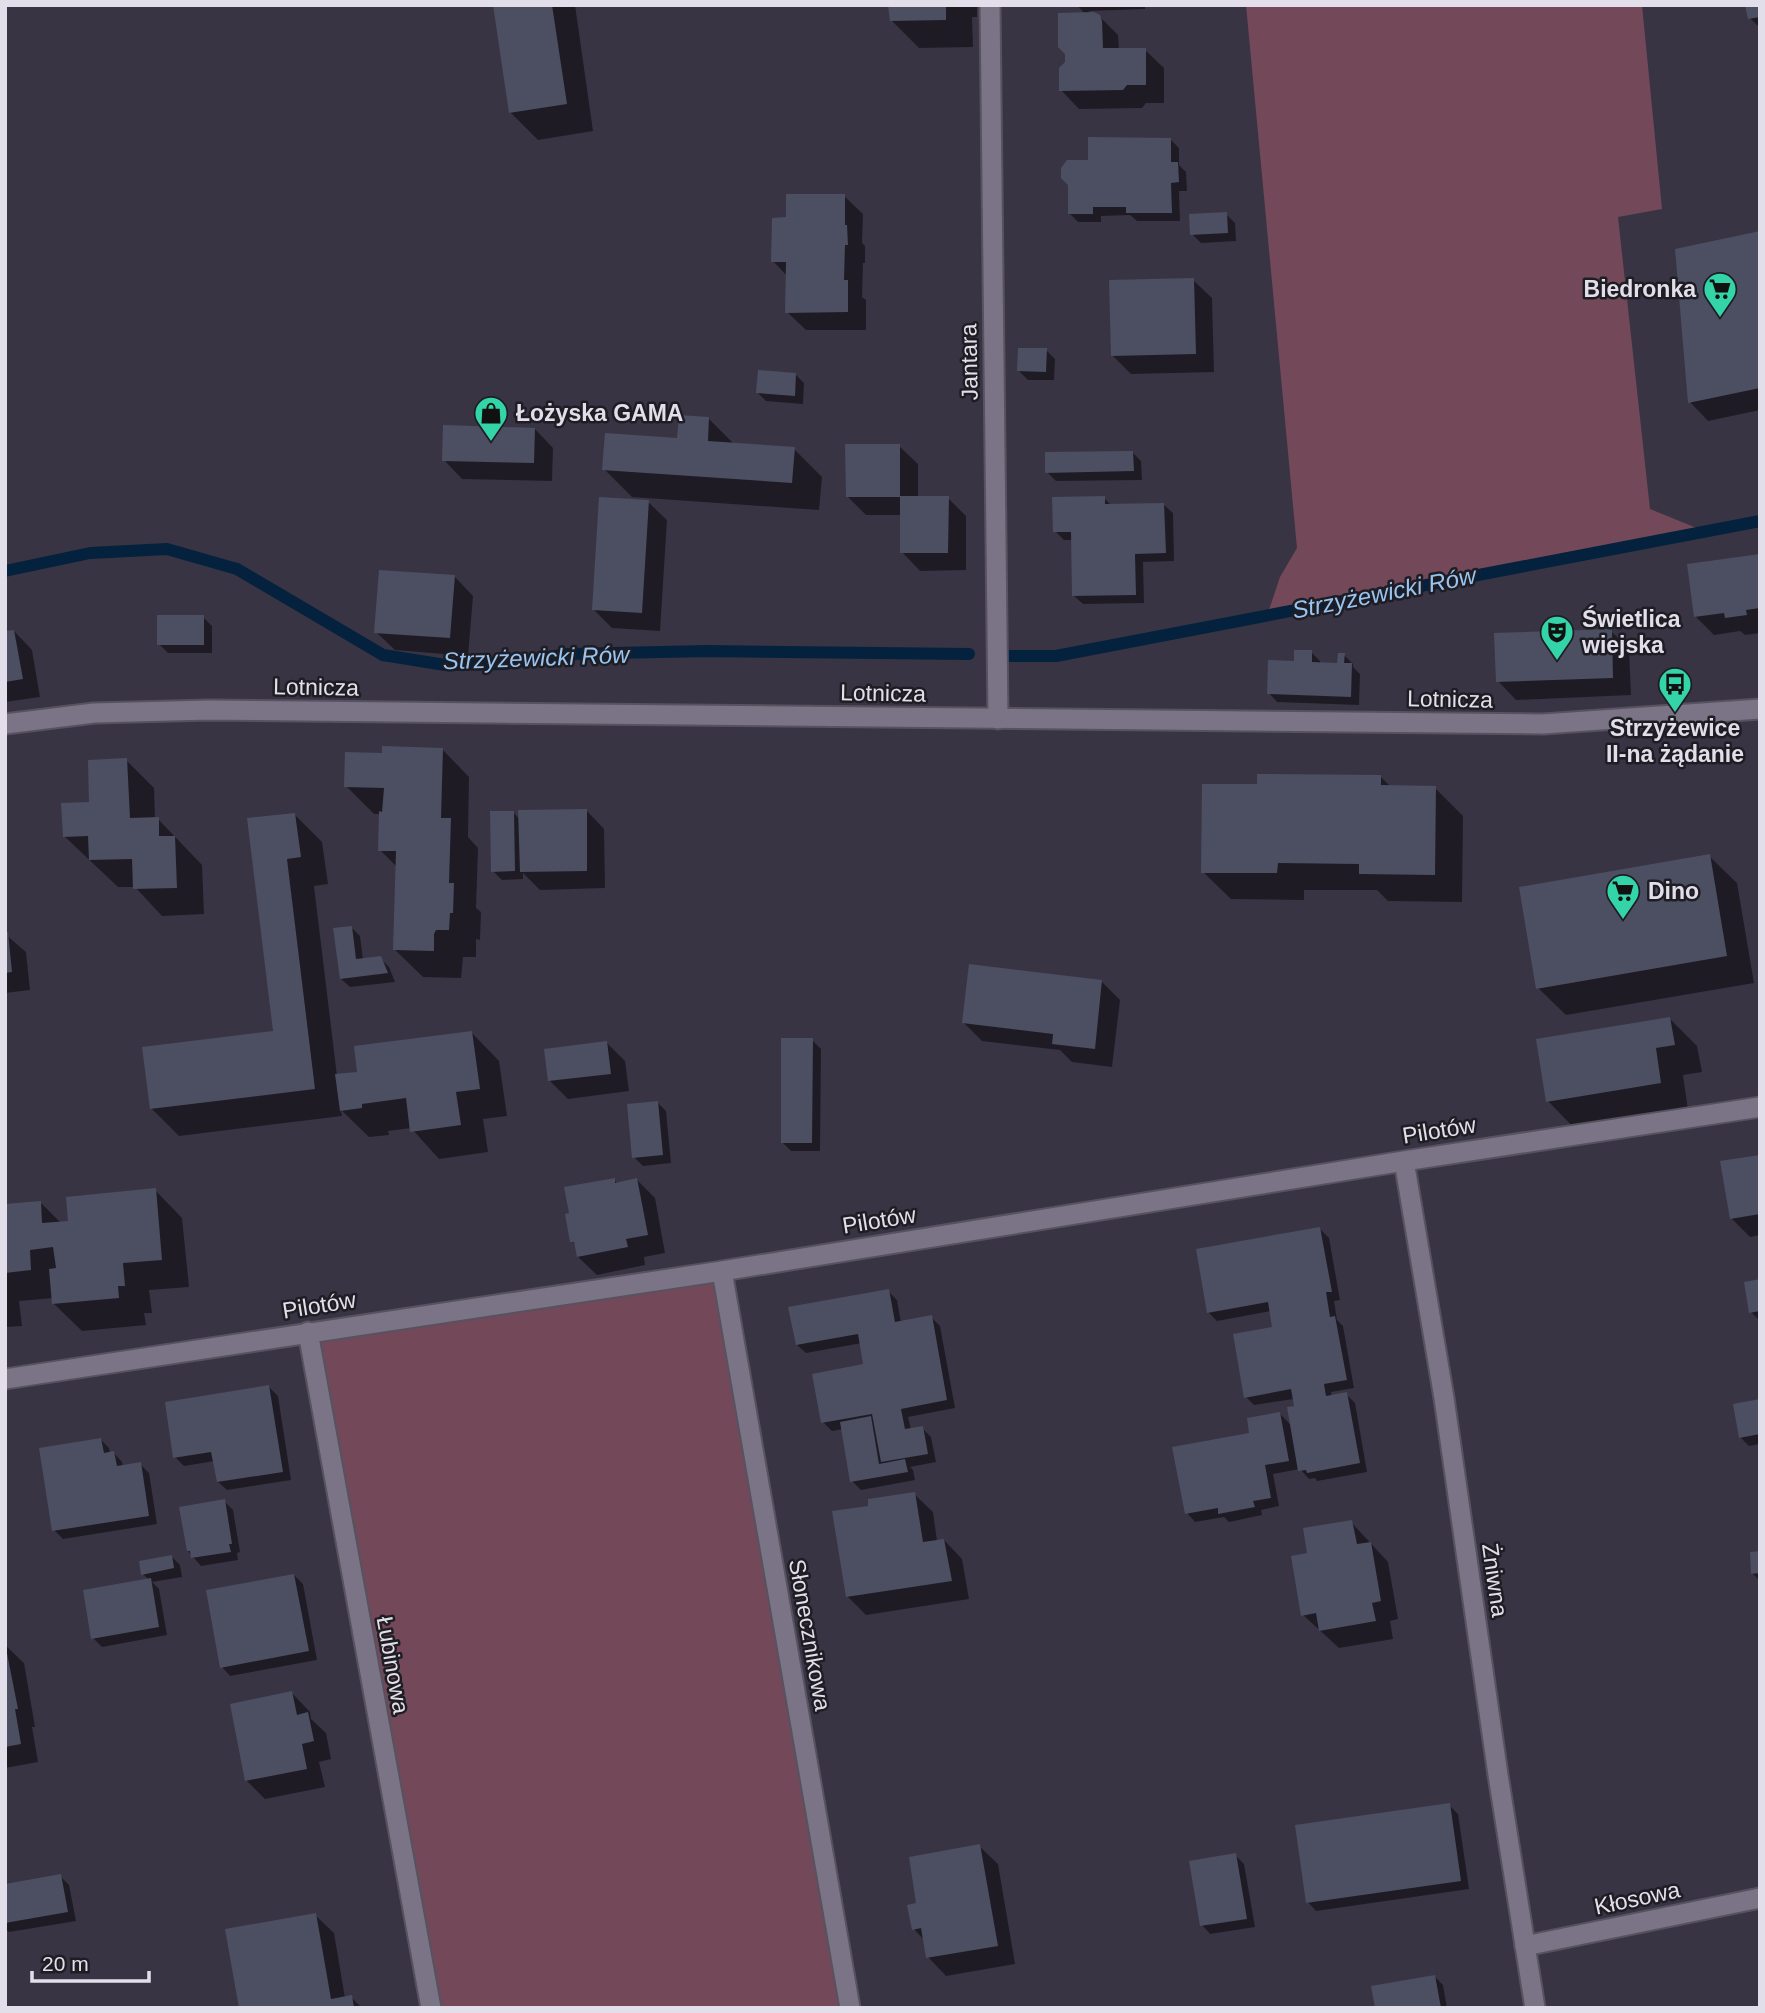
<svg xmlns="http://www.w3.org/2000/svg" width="1765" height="2013" viewBox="0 0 1765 2013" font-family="Arial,sans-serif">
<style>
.green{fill:#734959}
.shadow{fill:#0007}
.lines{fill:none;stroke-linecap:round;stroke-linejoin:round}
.stream{stroke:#04223d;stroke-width:12}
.building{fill:#4b4f61}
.service-casing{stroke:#575260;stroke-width:23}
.minor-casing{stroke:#575260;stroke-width:23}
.tertiary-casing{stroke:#575260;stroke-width:23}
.service{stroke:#7a7486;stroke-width:19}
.minor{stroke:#7a7486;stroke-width:19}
.tertiary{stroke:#7a7486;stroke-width:19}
.labels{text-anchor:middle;stroke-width:5;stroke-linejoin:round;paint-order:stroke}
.poi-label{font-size:23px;font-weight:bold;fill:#e3dfea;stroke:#1f1d24;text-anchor:start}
.street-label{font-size:23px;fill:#e3dfea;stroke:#1f1d24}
.water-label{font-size:24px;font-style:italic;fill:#98c4f1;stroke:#1f1d24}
</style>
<rect width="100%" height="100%" fill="#393444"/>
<!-- green -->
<path class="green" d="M1246 5H1642L1662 209 1618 217 1650 509 1704 531 1267 616 1280 577 1297 548Z
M722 1271 850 2008H431L308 1332Z"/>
<!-- shadow -->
<path class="shadow" d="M495 5H575L593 131 538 140 510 112Z
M890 5H977V17H972L973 47 919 48 891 20Z
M1077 5H1145V9L1088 11 1099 16 1118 35 1119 50H1145L1164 68V103H1146L1142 108 1079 109 1061 90 1066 63 1085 14Z
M1760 5V28L1750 18Z
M1170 139 1179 148V165L1186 172 1187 191H1179L1180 221H1137L1130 215 1101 216V222H1078L1070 214 1090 161Z
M844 196 863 214 862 243 865 246V263H863L862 297 866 300V330H806L787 312V276L773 261 788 219Z
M1226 214 1235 223 1236 241 1201 243 1192 234Z
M1760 232V410L1708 421 1690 402Z
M1193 280 1212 298 1214 372 1131 374 1113 356Z
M1046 350 1055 359 1054 380H1028L1019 371Z
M795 374 804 383 803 404 766 401 758 393Z
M709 419 735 445 794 449 822 477 819 510 632 497 604 469 679 440Z
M535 429 553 448 552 481 462 479 444 460Z
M899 446 918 464V498H948L966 516V570L920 571 902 552V515H866L848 497Z
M1133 453 1141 461 1142 480 1056 481 1047 472Z
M1104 498 1112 506 1164 505 1173 513 1174 561 1143 562 1144 603 1083 604 1074 596 1073 540H1064L1055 531Z
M648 502 667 520 660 631 612 628 594 610Z
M1760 556V633L1745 635 1740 631 1714 635 1696 617Z
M455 577 473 596 468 656 395 650 376 632Z
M203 617 212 626V653H168L159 644Z
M14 631 32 650 40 697 5 702V633Z
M1611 631 1629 649 1631 695 1516 700 1498 681Z
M1311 652 1320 661V664L1339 665 1344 655 1353 664V667L1360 674 1359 705 1277 702 1269 693 1295 663Z
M442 749 469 777 468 837 478 848 476 908 481 912 480 940 476 939V957H463L461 978 423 977 395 950 397 867 380 850 381 814H374L346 786 384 754Z
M126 760 154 788 155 819H158L202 865 204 914 162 916 135 887H118L64 836Z
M1381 777 1391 787 1435 788 1463 816 1462 902 1388 901 1377 890H1304V900L1231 899 1203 872 1259 786Z
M586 810 604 829 605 888 540 890 523 873V879L502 880 493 871 513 812 520 820Z
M295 815 322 842 328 884 314 886 337 1076 359 1073 472 1033 499 1061 507 1116 483 1119 488 1152 439 1159 411 1128 388 1131 389 1135 369 1137 341 1110 342 1116 179 1136 151 1108 275 1032 249 820Z
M1709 856 1737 883 1754 983 1566 1015 1538 988Z
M351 927 360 936 363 960 380 958 389 967 395 982 350 987 341 979Z
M5 934 26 952 30 990 5 993Z
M1102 982 1120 1000 1112 1067 1072 1062 1060 1050 982 1041 964 1023Z
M1670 1019 1697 1046 1702 1072 1683 1075 1688 1110 1575 1129 1548 1101Z
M812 1040 821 1049 820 1151H791L782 1142Z
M607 1043 625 1061 629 1091 568 1099 550 1081Z
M658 1103 666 1111 671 1163 643 1166 634 1157Z
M1760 1156V1235L1750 1237 1731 1218Z
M614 1180 618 1184 637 1180 655 1198 665 1253 644 1257 645 1265 597 1275 578 1257 576 1246 572 1241Z
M155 1190 182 1218 189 1287 149 1290 152 1313H144L146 1325 82 1331 54 1304V1298L19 1301 22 1326 5 1327V1206L40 1202 61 1223 70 1222Z
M1320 1229 1329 1238 1340 1300 1334 1301 1337 1320 1343 1326 1354 1388 1331 1392 1332 1397 1346 1394 1355 1403 1367 1472 1317 1481 1315 1478 1309 1479 1300 1469 1273 1474 1279 1506 1261 1510 1262 1515 1229 1522 1224 1517 1195 1522 1187 1513 1251 1434 1280 1414 1292 1426 1296 1408 1294 1399 1254 1405 1246 1397 1274 1328 1271 1311 1217 1321 1208 1312Z
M1760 1281V1321L1751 1312Z
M888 1291 897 1300 901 1323 931 1317 940 1326 955 1408 908 1417 911 1430 922 1428 931 1437 936 1462 910 1467 913 1470 915 1480 861 1490 852 1481 843 1429 832 1431 823 1422 865 1366 862 1343 806 1353 797 1345Z
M269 1387 278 1396 291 1480 227 1490 218 1482 215 1461 184 1466 175 1457Z
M1760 1401V1444L1749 1446 1740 1437Z
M101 1440 109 1448 110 1454 114 1453 122 1462 123 1467 140 1464 149 1473 157 1524 63 1539 54 1530Z
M914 1494 933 1512 937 1541 944 1540 962 1559 969 1599 866 1615 847 1596 870 1507Z
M224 1501 233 1510 240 1552 237 1553 238 1560 201 1566 188 1551Z
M1351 1522 1388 1562 1398 1619 1390 1621 1393 1639 1339 1648 1303 1615 1309 1554Z
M1760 1553V1581L1752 1573Z
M172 1557 180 1565 182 1577 152 1582 159 1589 167 1635 102 1647 93 1638 149 1580 143 1574Z
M294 1575 303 1584 317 1660 230 1676 222 1667Z
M5 1645 24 1663 35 1727H32L38 1762 5 1768Z
M292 1693 310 1712 311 1719 326 1733 331 1759 319 1762 325 1787 265 1799 246 1780Z
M1449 1805 1458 1814 1469 1889 1316 1911 1308 1902Z
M979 1846 998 1864 1015 1964 946 1976 928 1957 925 1941 914 1929 918 1904Z
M1235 1855 1244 1864 1255 1927 1210 1934 1202 1925Z
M60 1876 69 1885 76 1921 9 1932 5 1929V1885Z
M315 1915 334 1933 345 1998 351 1997 362 2008H241Z
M1435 1977 1443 1985 1447 2008H1376Z"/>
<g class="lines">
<!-- stream -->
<path class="stream" d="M5 571 90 553 167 549 237 569 383 655 445 665 505 664 568 654 707 651 969 654
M1008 656H1056L1760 521"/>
</g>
<!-- building -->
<path class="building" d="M493 5H552L567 104 509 113Z
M888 5H946V20L890 21Z
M1745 5H1760V17L1748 19Z
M1094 12 1100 15 1102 21 1103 48H1146V85H1127L1123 90 1059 91V68L1065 62V54L1058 47V13Z
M1088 137 1171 138V162H1178L1179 182 1171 183 1172 213H1126V207H1093V214H1068V185L1061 178V168L1067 160H1088Z
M786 194H845V225H847L848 245H845L844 280H848V312L785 313 786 262H771L772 218 786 217Z
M1227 212 1228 233 1190 235 1189 214Z
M1760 231V388L1688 403 1675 249Z
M1194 278 1196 354 1111 356 1109 280Z
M1018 348H1047L1046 372 1017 371Z
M758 370 796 373 795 396 756 393Z
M679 415 709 417 708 441 795 447 792 483 602 470 605 433 677 438Z
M443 425 535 428 534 463 442 461Z
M845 444H900V496H949L948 553H900V497H846Z
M1133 451 1134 471 1045 473V452Z
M1105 496V504L1164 503 1166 553 1135 554 1136 595 1072 596 1071 532H1053L1052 497Z
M599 497 649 500 642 613 592 610Z
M1760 554V608L1746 610 1747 615 1725 618 1724 613 1694 617 1687 564Z
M379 570 455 575 450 638 374 633Z
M157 615H204V645H157Z
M1612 629 1613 678 1496 682 1494 633Z
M14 630 23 679 5 682V631Z
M1294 650H1312V662L1337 663 1338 653H1345L1344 663H1352L1351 697 1267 694 1268 660 1294 661Z
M382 746 443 748 441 818H451L449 883H454L453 913H450L449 930H436L434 934V951L393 950 396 851H378L379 811 382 812 384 788 344 787 345 752 382 753Z
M127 758 130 818 159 817V836H175L177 888 133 889 132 859 89 860 88 836 63 837 61 803 89 802 88 760Z
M1257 774 1381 775V785L1436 786 1435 875 1359 874V864L1278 863 1277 873H1201L1202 784H1257Z
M587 809V871L520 872 518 810Z
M490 811H514L515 871 491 872Z
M295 813 301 857 287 859 315 1089 150 1109 142 1047 273 1031 247 818Z
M1710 854 1727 956 1536 989 1519 887Z
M352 926 356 959 381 956 388 973 340 979 333 928Z
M5 932H8L12 972 5 973Z
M969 964 1102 980 1095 1049 1052 1044 1053 1034 962 1023Z
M1670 1017 1675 1045 1656 1048 1661 1083 1546 1102 1536 1039Z
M472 1031 480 1089 456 1092 461 1125 410 1132 406 1098 362 1104V1108L340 1111 335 1074 357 1072 354 1046Z
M781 1038H813L812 1143H781Z
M607 1041 611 1074 548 1081 544 1049Z
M658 1101 663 1155 632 1158 627 1104Z
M1760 1155V1214L1730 1219 1720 1161Z
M615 1178V1183L637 1178 648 1235 626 1239 628 1247 577 1257 574 1242H570L565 1214 569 1213 564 1187Z
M156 1188 162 1260 123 1263 125 1286H118L119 1298 52 1304 49 1269 56 1268 53 1247 30 1250 31 1270 5 1273V1204L41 1201 42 1223 68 1221 66 1197Z
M1320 1227 1332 1292H1326L1330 1317 1335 1316 1347 1380 1324 1384 1326 1396 1347 1392 1360 1463 1307 1473 1306 1470 1298 1471 1287 1407 1294 1406 1291 1389 1244 1398 1233 1334 1272 1327 1268 1302 1207 1313 1196 1249Z
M1760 1279V1311L1749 1313 1744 1282Z
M889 1289 895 1322 932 1315 947 1400 901 1409 905 1429 923 1426 928 1454 881 1462 872 1414 821 1423 812 1374 863 1364 858 1334 796 1345 788 1307Z
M269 1385 283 1472 217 1482 211 1452 173 1458 165 1402Z
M1760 1399V1434L1739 1438 1733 1404Z
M1280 1412 1289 1461 1265 1465 1271 1498 1253 1501 1255 1507 1218 1514V1508L1185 1514 1172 1447 1249 1433 1247 1418Z
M871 1416 879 1464 905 1459 908 1472 850 1482 840 1422Z
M101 1438 104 1453 114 1451 117 1466 141 1462 149 1516 52 1531 39 1448Z
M915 1492 923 1542 944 1539 952 1581 846 1597 832 1511 868 1506V1499Z
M225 1499 232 1544H229L231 1552 191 1558 190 1551H187L179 1507Z
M1352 1520 1357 1544 1371 1542 1381 1601 1372 1603 1376 1621 1319 1631 1316 1613 1301 1616 1291 1556 1307 1553 1303 1528Z
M1760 1551V1573L1751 1574 1750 1552Z
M172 1555 174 1568 141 1575 139 1561Z
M294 1574 309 1651 220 1668 206 1590Z
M151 1578 159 1627 91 1639 83 1590Z
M5 1643 18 1709H15L21 1744 5 1747Z
M292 1691 297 1715 308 1712 314 1741 302 1744 307 1769 245 1781 230 1704Z
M1450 1803 1461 1881 1306 1903 1295 1825Z
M980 1844 998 1946 926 1958 921 1928 912 1930 907 1905 916 1903 909 1857Z
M1236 1853 1247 1919 1200 1926 1189 1861Z
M61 1874 68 1912 5 1923V1884Z
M316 1913 331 1999 352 1995 354 2008H239L225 1929Z
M1435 1975 1441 2008H1375L1371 1986Z"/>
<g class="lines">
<defs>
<path id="service" d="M1525 1946 1760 1898"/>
<path id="minor" d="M990 5 998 719
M1404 1161 1444 1398 1498 1775 1535 2008
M722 1271 850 2008
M308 1332 431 2008
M5 1379 722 1271 1404 1161 1760 1107"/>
<path id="tertiary" d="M5 724 94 713 210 710 1543 724 1760 709"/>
</defs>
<!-- service casing -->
<use href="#service" class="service-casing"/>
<!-- minor casing -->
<use href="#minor" class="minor-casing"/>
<!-- tertiary casing -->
<use href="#tertiary" class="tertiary-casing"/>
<!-- service -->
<use href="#service" class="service"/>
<!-- minor -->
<use href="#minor" class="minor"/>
<!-- tertiary -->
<use href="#tertiary" class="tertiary"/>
</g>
<!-- icons -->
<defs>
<symbol id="supermarket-pin" viewBox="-11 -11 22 30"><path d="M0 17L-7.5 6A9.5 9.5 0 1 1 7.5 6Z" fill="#33d4a8" stroke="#1f1d24"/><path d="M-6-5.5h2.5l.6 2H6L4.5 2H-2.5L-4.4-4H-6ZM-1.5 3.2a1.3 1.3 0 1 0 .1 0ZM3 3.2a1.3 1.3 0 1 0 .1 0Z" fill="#111"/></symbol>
<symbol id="shop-pin" viewBox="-11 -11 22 30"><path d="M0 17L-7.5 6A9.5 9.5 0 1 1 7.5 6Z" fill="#33d4a8" stroke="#1f1d24"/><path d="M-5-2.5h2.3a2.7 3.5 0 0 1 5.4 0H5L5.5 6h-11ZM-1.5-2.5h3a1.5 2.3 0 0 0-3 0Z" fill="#111"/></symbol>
<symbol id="theatre-pin" viewBox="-11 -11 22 30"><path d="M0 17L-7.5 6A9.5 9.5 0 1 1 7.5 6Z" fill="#33d4a8" stroke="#1f1d24"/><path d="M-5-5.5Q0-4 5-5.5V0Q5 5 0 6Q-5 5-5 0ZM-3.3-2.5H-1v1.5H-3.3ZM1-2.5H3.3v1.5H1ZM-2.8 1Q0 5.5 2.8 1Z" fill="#111"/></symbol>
<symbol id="bus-pin" viewBox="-11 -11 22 30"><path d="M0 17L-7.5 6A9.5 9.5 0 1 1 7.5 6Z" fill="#33d4a8" stroke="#1f1d24"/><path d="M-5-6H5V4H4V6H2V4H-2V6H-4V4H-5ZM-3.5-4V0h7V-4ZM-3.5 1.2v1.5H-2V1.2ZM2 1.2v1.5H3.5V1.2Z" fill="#111"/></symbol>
</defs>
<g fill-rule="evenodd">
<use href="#supermarket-pin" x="1701" y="270" width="38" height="52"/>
<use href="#shop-pin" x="472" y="394" width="38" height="52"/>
<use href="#theatre-pin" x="1538" y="613" width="38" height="52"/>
<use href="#bus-pin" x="1656" y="665" width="38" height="52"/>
<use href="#supermarket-pin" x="1604" y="872" width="38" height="52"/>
</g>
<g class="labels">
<!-- poi labels -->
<g class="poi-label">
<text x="1696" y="297" text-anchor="end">Biedronka</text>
<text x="516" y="421">Łożyska GAMA</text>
<text x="1582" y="627">Świetlica<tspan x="1582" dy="26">wiejska</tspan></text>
<text x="1675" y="736" text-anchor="middle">Strzyżewice<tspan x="1675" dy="26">II-na żądanie</tspan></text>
<text x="1648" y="899">Dino</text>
</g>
<!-- street labels -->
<g class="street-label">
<text transform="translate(969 362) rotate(-91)" y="8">Jantara</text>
<text transform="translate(316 687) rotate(1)" y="8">Lotnicza</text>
<text transform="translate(883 693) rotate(1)" y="8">Lotnicza</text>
<text transform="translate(1450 699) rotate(1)" y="8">Lotnicza</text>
<text transform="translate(1439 1130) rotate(-9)" y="8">Pilotów</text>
<text transform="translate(879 1220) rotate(-9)" y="8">Pilotów</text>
<text transform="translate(319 1305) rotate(-9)" y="8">Pilotów</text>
<text transform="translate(1495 1580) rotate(82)" y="8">Żniwna</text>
<text transform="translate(810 1635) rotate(80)" y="8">Słonecznikowa</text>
<text transform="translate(393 1665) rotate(80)" y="8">Łubinowa</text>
<text transform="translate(1637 1898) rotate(-12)" y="8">Kłosowa</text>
</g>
<!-- water labels -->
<g class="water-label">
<text transform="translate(1384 593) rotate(-11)" y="8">Strzyżewicki Rów</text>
<text transform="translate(536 658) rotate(-2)" y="8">Strzyżewicki Rów</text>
</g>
</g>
<!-- border -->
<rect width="1765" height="2013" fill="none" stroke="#e3dfea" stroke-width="14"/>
<!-- scale -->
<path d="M32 1971v10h117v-10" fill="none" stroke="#e3dfea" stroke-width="3.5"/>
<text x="42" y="1971" font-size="21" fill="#e3dfea" stroke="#1f1d24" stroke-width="5" paint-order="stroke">20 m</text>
</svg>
